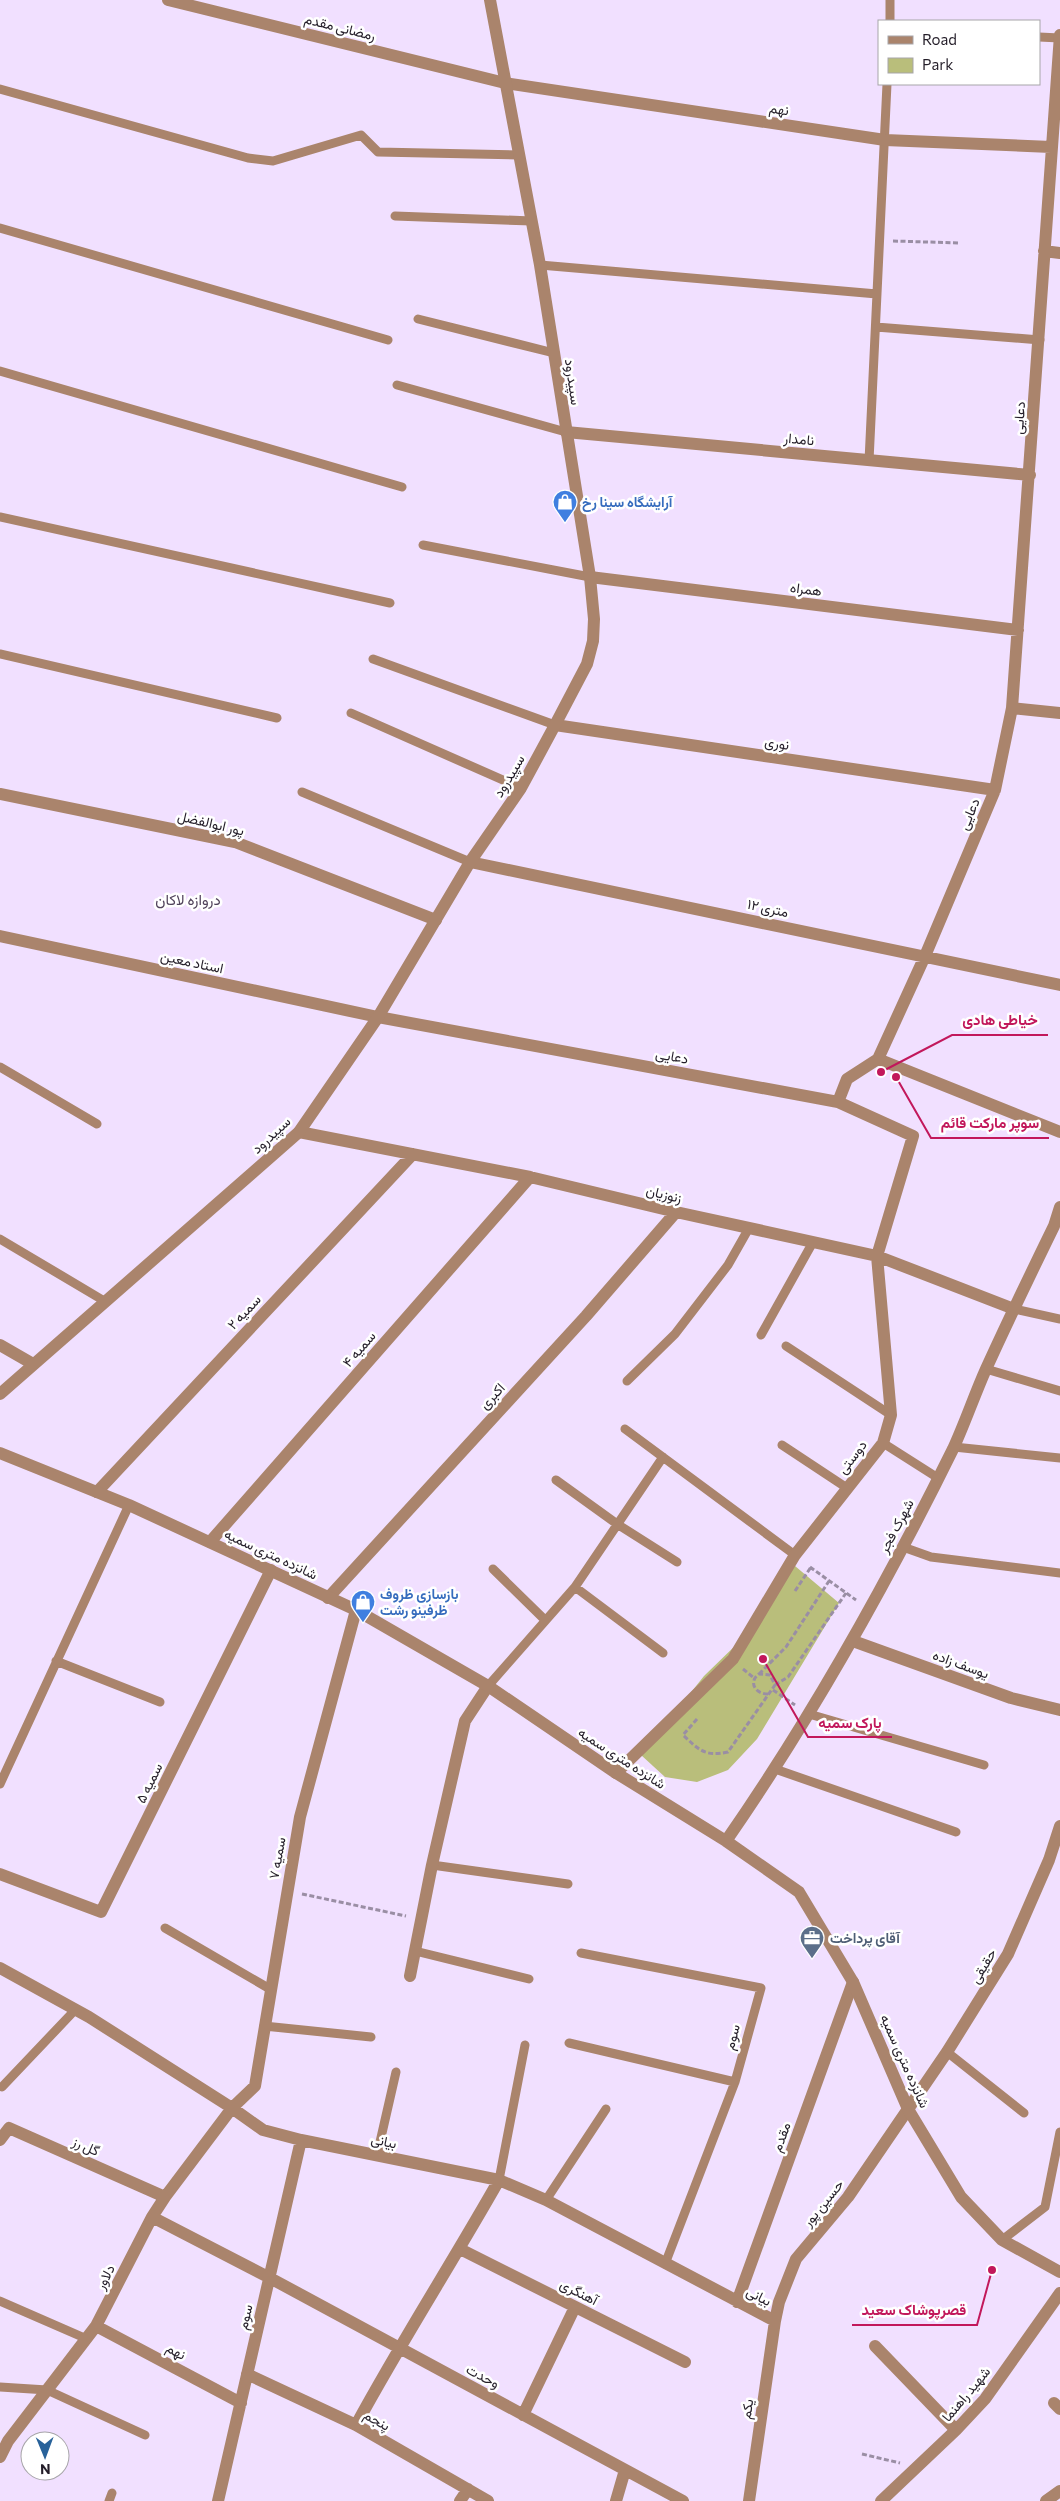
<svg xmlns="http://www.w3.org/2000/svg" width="1060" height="2501" viewBox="0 0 1060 2501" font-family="Commissioner,Vazirmatn,sans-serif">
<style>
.green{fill:#b9be7b}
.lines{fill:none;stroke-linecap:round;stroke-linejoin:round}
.path{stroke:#9a8ea4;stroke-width:3;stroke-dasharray:5 2.5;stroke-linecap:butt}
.service{stroke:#aa846c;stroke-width:9}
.minor{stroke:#aa846c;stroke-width:12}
.tertiary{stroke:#aa846c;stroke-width:12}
.labels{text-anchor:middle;stroke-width:5;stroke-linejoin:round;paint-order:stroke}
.street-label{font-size:14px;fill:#241e29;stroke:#fff}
.shop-label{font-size:14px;font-weight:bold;fill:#366cbe;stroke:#fff;text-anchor:start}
.service-label{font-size:14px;font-weight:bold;fill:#4e5e75;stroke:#fff;text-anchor:start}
.neighbourhood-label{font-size:15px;fill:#50425b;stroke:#fff}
.leader{fill:none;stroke:#c2185b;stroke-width:2}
.callout-dot{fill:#c2185b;stroke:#fff;stroke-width:2}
.callout-label{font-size:15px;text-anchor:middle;font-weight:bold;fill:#c2185b;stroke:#fff;stroke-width:5;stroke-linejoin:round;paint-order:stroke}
</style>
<rect width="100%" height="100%" fill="#f1e0ff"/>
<!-- green -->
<path class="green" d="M795 1566 839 1603 757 1739 728 1770 697 1782 665 1777 641 1755 704 1676 739 1642Z"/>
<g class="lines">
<!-- path -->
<path class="path" d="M893 241 960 243
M810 1567 856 1600
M795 1591 811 1567
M743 1669 754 1678
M759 1674 786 1647 829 1581
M775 1685 788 1677 846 1593
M773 1690 795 1705
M697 1719 683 1735C699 1750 705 1757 728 1752L775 1685 770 1675 759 1674C748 1682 755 1694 768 1694
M302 1894 406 1916
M862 2454 900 2463"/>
<!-- service -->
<path class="service" d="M890 21V0
M1039 37 1060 38
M0 89 248 158 273 161 361 135 378 152 519 155
M395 216 532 221
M0 228 388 340
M540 265 877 294
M418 319 554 353
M876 327 1040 340
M0 371 402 487
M397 385 566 432
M869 461 887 84
M0 517 390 603
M423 545 590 577
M0 654 277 718
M373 659 555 725
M351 713 521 788
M302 792 470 862
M0 1067 97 1124
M0 1239 106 1302
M1014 1309 1060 1319
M761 1335 813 1242
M786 1346 891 1415
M986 1369 1060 1391
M627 1381 675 1334 728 1265 749 1228
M625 1429 795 1555
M883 1443 938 1478
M782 1445 847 1488
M954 1447 1060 1458
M556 1480 617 1524 677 1562
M903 1547 931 1557 1060 1573
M493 1569 545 1620
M575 1587 663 1653
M56 1661 160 1702
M488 1686 575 1587 663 1457
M809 1714 984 1765
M775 1769 956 1832
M0 1784 129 1505
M432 1865 568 1884
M165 1928 270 1989
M415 1951 529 1979
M581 1953 761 1988 735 2082 665 2264
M264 2026 371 2037
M569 2043 735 2082
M947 2052 1024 2113
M2 2087 75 2010
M377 2155 396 2072
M499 2180 525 2045
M546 2200 606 2109
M1002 2240 1045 2207 1060 2132
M0 2301 87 2339
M0 2387 47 2390 145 2435
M109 2501 112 2493"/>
<!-- minor -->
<path class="minor" d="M168 0 505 83 885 140 1051 147
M1044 251 1060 253
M566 432 1030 475
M590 577 1018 630
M1012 708 1060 713
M555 725 995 790
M0 794 235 842 436 920
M470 862 1060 985
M0 936 378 1017 838 1102 847 1079 878 1059 925 956 995 790 1012 708 1060 35
M878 1059 1060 1132
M299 1132 530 1177 676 1212 877 1256 1014 1309
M0 1345 33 1364
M97 1492 413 1154
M210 1542 530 1177
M328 1598 586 1316 676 1212
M853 1641 1011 1698 1060 1710
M616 1773 733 1659 795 1555 883 1443 891 1415 877 1256 913 1136 838 1102
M0 1874 101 1912 271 1570
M0 1968 89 2017 232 2108 263 2130 301 2140 499 2180 546 2200 775 2321
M410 1976 432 1865 465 1721 488 1686
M0 2140 9 2128 165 2197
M152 2217 270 2278 683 2501
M460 2249 685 2362
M737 2302 853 1982
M96 2326 241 2403
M875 2346 956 2430
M247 2374 356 2425 488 2501
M1054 2403 1060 2409
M523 2415 575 2307
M356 2425C401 2342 452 2263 499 2180
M0 2457 8 2441 96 2326 152 2217 165 2197 232 2108 255 2086 300 1817 356 1610
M218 2501 301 2140
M460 2501 468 2489
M616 2501 625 2470
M749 2501 775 2321 779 2302 796 2259 848 2197 947 2052 1008 1954 1049 1860 1060 1826
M881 2501 956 2430 985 2399 1060 2293"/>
<!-- tertiary -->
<path class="tertiary" d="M0 1394 299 1132 378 1017 470 862 521 788 555 725 587 664 593 641 594 619 590 577 540 265 490 0
M0 1453 129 1505 356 1610 488 1686 616 1773 726 1841 799 1892 853 1982 908 2109 961 2197 1002 2240 1060 2272
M726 1841C812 1717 886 1585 953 1449 965 1423 974 1396 986 1369 1008 1321 1031 1273 1054 1226L1060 1207
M1046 2501 1060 2491"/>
</g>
<!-- icons -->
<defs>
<symbol id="shop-pin" viewBox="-11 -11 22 30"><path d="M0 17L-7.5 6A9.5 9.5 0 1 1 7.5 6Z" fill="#3f7fe0" stroke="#fff"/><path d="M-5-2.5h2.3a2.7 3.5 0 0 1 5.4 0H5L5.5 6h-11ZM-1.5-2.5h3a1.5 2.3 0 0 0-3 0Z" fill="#fff"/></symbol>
<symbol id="office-pin" viewBox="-11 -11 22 30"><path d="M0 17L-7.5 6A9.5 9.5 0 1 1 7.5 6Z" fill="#5c6f8a" stroke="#fff"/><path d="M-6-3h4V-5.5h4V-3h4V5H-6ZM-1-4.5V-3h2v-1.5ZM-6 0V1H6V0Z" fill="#fff"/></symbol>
</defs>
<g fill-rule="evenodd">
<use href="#shop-pin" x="551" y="488" width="28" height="38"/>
<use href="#shop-pin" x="349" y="1588" width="28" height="38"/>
<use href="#office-pin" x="798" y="1924" width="28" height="38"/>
</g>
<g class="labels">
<!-- street labels -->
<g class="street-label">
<text transform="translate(340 27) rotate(14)" y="5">رمضانی مقدم</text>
<text transform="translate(779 109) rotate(8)" y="5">نهم</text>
<text transform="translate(573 382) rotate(82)" y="5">سپیدرود</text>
<text transform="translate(1019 418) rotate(-86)" y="5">دعایی</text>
<text transform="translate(799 439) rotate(5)" y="5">نامدار</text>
<text transform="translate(806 589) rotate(7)" y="5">همراه</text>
<text transform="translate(777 743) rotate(9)" y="5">نوری</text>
<text transform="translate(509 776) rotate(-59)" y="5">سپیدرود</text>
<text transform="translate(969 814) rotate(-67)" y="5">دعایی</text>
<text transform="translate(211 823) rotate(13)" y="5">پور ابوالفضل</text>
<text transform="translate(768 908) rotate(12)" y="5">۱۲ متری</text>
<text transform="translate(192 962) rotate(12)" y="5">استاد معین</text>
<text transform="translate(672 1056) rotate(10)" y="5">دعایی</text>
<text transform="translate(271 1135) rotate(-43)" y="5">سپیدرود</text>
<text transform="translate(664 1194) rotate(14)" y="5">زنوزیان</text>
<text transform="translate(244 1312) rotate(-47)" y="5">سمیه ۲</text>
<text transform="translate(359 1349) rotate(-49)" y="5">سمیه ۴</text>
<text transform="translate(492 1396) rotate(-47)" y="5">اکبری</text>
<text transform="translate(852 1457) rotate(-52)" y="5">دوستی</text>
<text transform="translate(896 1526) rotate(-62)" y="5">شهرک فجر</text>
<text transform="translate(271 1554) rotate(25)" y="5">شانزده متری سمیه</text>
<text transform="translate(961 1664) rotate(20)" y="5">یوسف زاده</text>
<text transform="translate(622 1758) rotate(33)" y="5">شانزده متری سمیه</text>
<text transform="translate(149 1783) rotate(-64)" y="5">سمیه ۵</text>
<text transform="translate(277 1858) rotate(-80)" y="5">سمیه ۷</text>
<text transform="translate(983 1966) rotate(-59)" y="5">حقیقی</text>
<text transform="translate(732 2037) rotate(-75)" y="5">سوم</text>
<text transform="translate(905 2061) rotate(66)" y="5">شانزده متری سمیه</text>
<text transform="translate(781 2137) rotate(-70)" y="5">مقدم</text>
<text transform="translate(384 2141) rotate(12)" y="5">بیانی</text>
<text transform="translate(86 2146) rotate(24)" y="5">گل رز</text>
<text transform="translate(823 2203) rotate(-51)" y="5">حسین پور</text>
<text transform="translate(105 2277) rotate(-63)" y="5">دلاور</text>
<text transform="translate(579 2292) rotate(27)" y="5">آهنگری</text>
<text transform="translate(759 2296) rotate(27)" y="5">بیانی</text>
<text transform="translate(245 2317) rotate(-77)" y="5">سوم</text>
<text transform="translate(176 2351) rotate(28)" y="5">نهم</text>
<text transform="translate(483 2376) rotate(28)" y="5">وحدت</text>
<text transform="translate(966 2394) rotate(-50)" y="5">شهید راهنما</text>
<text transform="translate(747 2409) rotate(-82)" y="5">یکم</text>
<text transform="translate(377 2420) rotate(29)" y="5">پنجم</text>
</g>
<!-- shop labels -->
<g class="shop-label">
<text x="582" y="507">آرایشگاه سینا رخ</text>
<text x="380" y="1599">بازسازی ظروف<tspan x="380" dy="16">ظرفینو رشت</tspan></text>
</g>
<!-- service labels -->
<g class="service-label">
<text x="830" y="1943">آقای پرداخت</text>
</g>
<!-- neighbourhood labels -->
<g class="neighbourhood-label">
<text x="188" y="905">دروازه لاکان</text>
</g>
</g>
<!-- callouts -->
<path class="leader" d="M881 1072L952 1035H1048M896 1077L931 1138H1049M763 1659L808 1737H892M992 2270L977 2325H852"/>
<g class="callout-dot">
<circle cx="881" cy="1072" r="5"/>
<circle cx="896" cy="1077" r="5"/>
<circle cx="763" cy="1659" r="5"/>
<circle cx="992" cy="2270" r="5"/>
</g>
<g class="callout-label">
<text x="1000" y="1025">خیاطی هادی</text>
<text x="990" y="1128">سوپر مارکت قائم</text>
<text x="850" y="1728">پارک سمیه</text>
<text x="914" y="2315">قصرپوشاک سعید</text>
</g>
<!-- legend -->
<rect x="878" y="20" width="162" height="65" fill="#ffffff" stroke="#a7a5a9"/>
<rect x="888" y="36" width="25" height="8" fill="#aa846c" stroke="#a7a5a9"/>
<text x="922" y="45" font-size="15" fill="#241e29">Road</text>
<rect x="888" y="58" width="25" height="15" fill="#b9be7b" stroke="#a7a5a9"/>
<text x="922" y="70" font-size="15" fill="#241e29">Park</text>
<!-- north arrow -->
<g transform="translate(45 2456) rotate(179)"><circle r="24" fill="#ffffff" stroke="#a7a5a9"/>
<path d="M0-4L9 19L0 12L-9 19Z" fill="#28629a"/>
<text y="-8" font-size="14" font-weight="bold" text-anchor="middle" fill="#241e29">N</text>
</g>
</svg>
